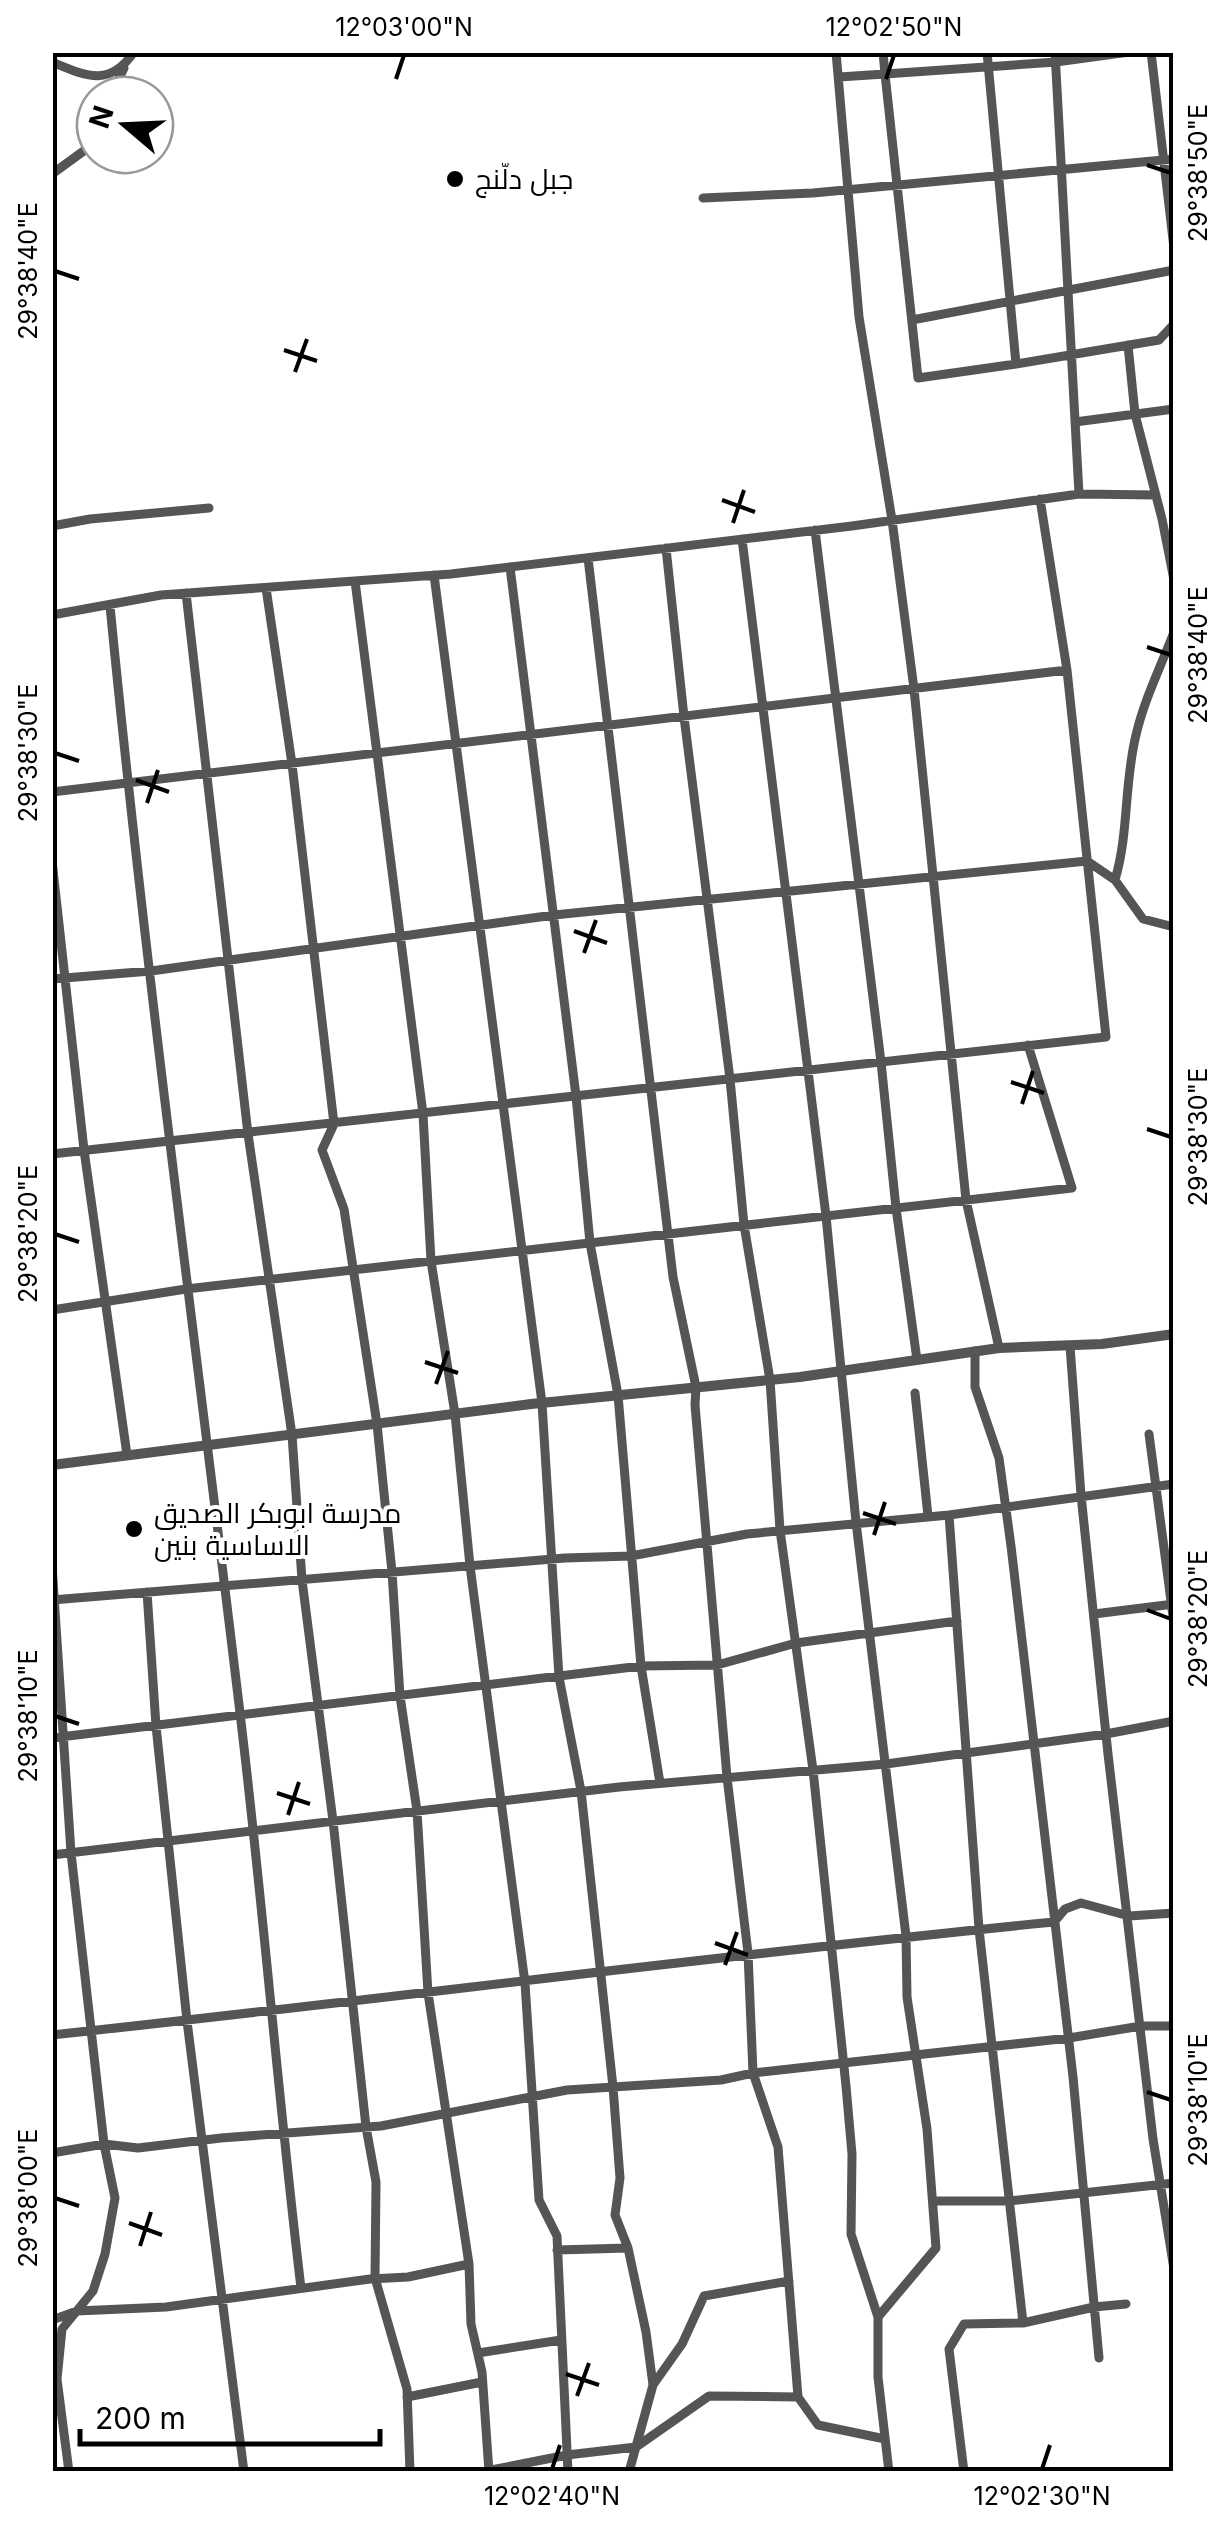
<svg xmlns="http://www.w3.org/2000/svg" width="1226" height="2524" viewBox="0 0 1226 2524" font-family="Inter,Cairo,sans-serif">
<style>
.lines{fill:none;stroke-linecap:round;stroke-linejoin:round}
.minor{stroke:#555;stroke-width:9}
.tertiary{stroke:#555;stroke-width:10}
.ticks{fill:none;stroke:#000;stroke-width:4}
.poi-dot{fill:#000;stroke:#fff;stroke-width:4}
.labels{text-anchor:middle;stroke-width:8;stroke-linejoin:round;paint-order:stroke}
.poi-label{font-size:28px;fill:#000;stroke:#fff;text-anchor:start}
.neatline{fill:none;stroke:#000;stroke-width:4}
.ticks-label{font-size:25px;text-anchor:middle;fill:#000}
</style>
<rect width="100%" height="100%" fill="#fff"/>
<g class="lines">
<!-- minor -->
<path class="minor" d="M836 52 859 317 892 520 914 689 966 1200 999 1348
M883 52 885 74 1056 62 1129 52
M987 52 1016 364 1159 340 1174 324
M1151 52 1174 248
M52 62C86 76 109 88 134 52
M839 77 885 74 918 378 1016 364
M111 95 124 68
M52 174 85 150 95 128
M703 198 813 193 1174 159
M912 320 1174 270
M1128 345 1135 414 1162 519 1174 580
M1075 422 1174 409
M1079 494 1156 495
M52 526 90 519 209 508
M815 530 881 1062 896 1208 917 1360
M742 539 826 1216 856 1522 906 1936 907 1997 927 2129 936 2248 878 2317
M666 548 684 717 730 1079 744 1225 770 1380 780 1530 813 1770 846 2086 852 2154 851 2234 878 2317V2377L889 2472
M588 558 673 1277 696 1387 695 1405 727 1777 748 1953 753 2073 778 2147 798 2397
M510 567 576 1096 590 1243 618 1395 641 1666 660 1783
M434 575 542 1403 559 1677 581 1791 613 2087 620 2178 615 2215 628 2248 646 2332 653 2385
M355 581 423 1114 431 1261 455 1414 470 1566 525 1983 539 2200 557 2236 568 2472
M266 588 292 764 334 1124 322 1150 344 1209 377 1424 392 1572 400 1696 417 1811 428 1993 469 2264 471 2324 482 2372 489 2472
M186 593 248 1134 292 1435 302 1580 333 1821 366 2127 376 2182 375 2278 407 2389 410 2472
M110 606C146 976 196 1344 240 1713 263 1904 278 2097 301 2288
M52 615 161 595 451 574 852 526 1079 494 1055 52
M52 792 1067 670 1040 499
M52 861 84 1150 127 1455
M1115 880C1129 833 1124 783 1136 735 1144 700 1161 666 1174 632
M52 979 151 971 554 915 1087 861 1115 880 1143 919 1174 927
M52 1154 1106 1037 1067 670
M52 1310 186 1289 1072 1188 1028 1045
M1070 1346 1081 1495 1108 1754 1153 2139 1174 2269
M975 1351V1387L999 1458 1011 1546 1073 2077 1099 2358
M915 1393 928 1516
M1149 1434 1174 1624
M949 1515 979 1929 1023 2323
M52 1565 71 1853 104 2144 115 2198 105 2254 93 2291 62 2329 57 2379 69 2472
M147 1592 156 1726 187 2021 244 2472
M52 1600 565 1558 631 1556 747 1534 949 1515 1174 1484
M1094 1614 1174 1604
M52 1738 641 1666 717 1665 796 1643 957 1621
M52 1855 619 1787 886 1764 1106 1734 1174 1721
M52 2035C386 1999 720 1955 1054 1922L1065 1909 1081 1903 1129 1916 1174 1913
M52 2153 104 2144 138 2148 221 2138 381 2126 567 2090 721 2080 753 2073 1069 2038 1141 2026H1174
M934 2201H1009L1174 2183
M557 2250 628 2248
M52 2320 77 2311 166 2307 370 2279 408 2277 469 2264
M478 2353 561 2340
M407 2397 482 2382
M486 2471 567 2455 636 2447 709 2396 798 2397 818 2425 885 2439
M629 2472 653 2385 682 2344 704 2296 789 2281
M964 2472 949 2349 964 2324 1023 2323 1094 2307 1126 2304"/>
<!-- tertiary -->
<path class="tertiary" d="M52 1465 531 1404 800 1377 999 1348 1102 1344 1174 1334"/>
</g>
<!-- ticks -->
<path class="ticks" d="M396 79 404 55M886 79 894 55M1147 165 1171 173M55 271 79 279M284 350 317 361M295 372 307 339M722 500 755 512M733 523 744 490M1147 647 1171 655M55 753 79 761M136 780 169 792M147 803 158 770M574 931 607 943M584 953 596 920M1011 1082 1044 1093M1022 1104 1033 1071M1147 1129 1171 1137M55 1234 79 1242M425 1362 458 1373M436 1384 448 1351M863 1513 896 1524M874 1535 885 1502M1147 1610 1171 1619M55 1716 79 1724M277 1793 310 1804M288 1815 299 1782M715 1943 748 1955M725 1965 737 1932M1147 2092 1171 2100M55 2198 79 2206M129 2223 162 2235M140 2246 151 2212M566 2374 599 2385M577 2396 589 2363M552 2469 560 2445M1042 2469 1050 2445"/>
<!-- markers -->
<g class="poi-dot">
<circle cx="455" cy="179" r="10"/>
<circle cx="134" cy="1529" r="10"/>
</g>
<g class="labels">
<!-- poi labels -->
<g class="poi-label">
<text x="475" y="189">جبل دلّنج</text>
<text x="154" y="1523">مدرسة ابوبكر الصديق<tspan x="154" dy="32">الاساسية بنين</tspan></text>
</g>
</g>
<!-- border -->
<rect width="1226" height="2524" fill="none" stroke="#ffffff" stroke-width="110"/>
<!-- north arrow -->
<g transform="translate(125 125) rotate(289)"><circle r="48" fill="#ffffff" stroke="#999999" stroke-width="2.5"/>
<path d="M0-8L18 38L0 25L-18 38Z" fill="#000000"/>
<text y="-15" font-size="28" font-weight="bold" text-anchor="middle" fill="#000000">N</text>
</g>
<!-- scale -->
<path d="M80 2429v15h300v-15" fill="none" stroke="#000000" stroke-width="5"/>
<text x="95" y="2429" font-size="30" fill="#000000" stroke="#ffffff" stroke-width="8" paint-order="stroke">200 m</text>
<rect x="55" y="55" width="1116" height="2414" class="neatline"/>
<g class="ticks-label">
<text x="404" y="36">12°03'00"N</text>
<text x="894" y="36">12°02'50"N</text>
<text transform="translate(1198 173) rotate(-90)" y="9">29°38'50"E</text>
<text transform="translate(28 271) rotate(-90)" y="9">29°38'40"E</text>
<text transform="translate(1198 655) rotate(-90)" y="9">29°38'40"E</text>
<text transform="translate(28 753) rotate(-90)" y="9">29°38'30"E</text>
<text transform="translate(1198 1137) rotate(-90)" y="9">29°38'30"E</text>
<text transform="translate(28 1234) rotate(-90)" y="9">29°38'20"E</text>
<text transform="translate(1198 1619) rotate(-90)" y="9">29°38'20"E</text>
<text transform="translate(28 1716) rotate(-90)" y="9">29°38'10"E</text>
<text transform="translate(1198 2100) rotate(-90)" y="9">29°38'10"E</text>
<text transform="translate(28 2198) rotate(-90)" y="9">29°38'00"E</text>
<text x="552" y="2505">12°02'40"N</text>
<text x="1042" y="2505">12°02'30"N</text>
</g>
</svg>
